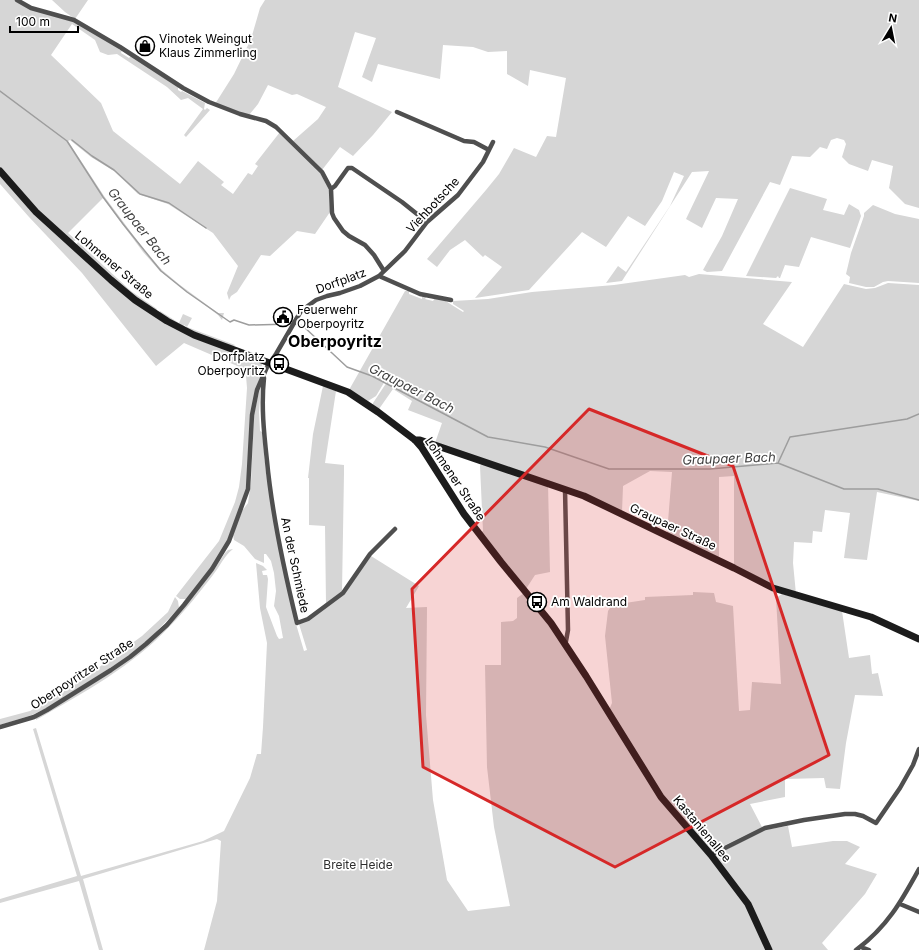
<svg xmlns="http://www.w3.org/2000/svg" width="919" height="950" viewBox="0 0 919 950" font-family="Inter,sans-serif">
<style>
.green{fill:#d6d6d6}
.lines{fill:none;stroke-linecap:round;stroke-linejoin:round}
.stream{stroke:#9d9d9d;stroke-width:1.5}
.street{stroke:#4f4f4f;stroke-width:4.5}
.secondary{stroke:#1c1c1c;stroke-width:7}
.marked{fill:#d62828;fill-opacity:0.2;stroke:#d62828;stroke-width:3;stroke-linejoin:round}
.labels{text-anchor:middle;stroke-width:3.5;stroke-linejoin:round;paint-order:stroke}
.poi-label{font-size:12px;fill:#000;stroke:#fff;text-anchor:start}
.street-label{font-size:12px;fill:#000;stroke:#fff}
.park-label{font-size:12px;fill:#2d2d2d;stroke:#fff}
.water-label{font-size:13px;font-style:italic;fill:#3e3e3e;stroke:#fff}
.district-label{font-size:16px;font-weight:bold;fill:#000;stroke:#fff}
</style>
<rect width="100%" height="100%" fill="#fff"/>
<!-- green -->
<path class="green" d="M0 0H14L31 9 74 21 119 48V50H122L121 53 129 58 131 56 178 87V90L181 92 182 91 205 103 204 109 205 110 207 108 210 110 186 137 184 135 203 109 188 98 181 100 167 87 117 54 108 55 100 52 95 40 72 24 51 55 101 103 113 131 180 184 198 161 224 182 221 185 233 194 248 173 252 175 258 166 255 164 280 132 320 172 329 190 330 212 315 234 297 231 270 256 261 255 237 292 231 296 229 300 227 293 238 266 213 233 168 204 138 194 114 171 91 157 70 140 68 141 104 196 145 251 162 270 180 285 218 313H224L222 320 218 315 160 271 143 252 103 198 68 233 76 240 73 242 36 209 0 168Z
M52 0H88L75 19 65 12Z
M265 0H919V208L905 204 889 188 893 166 872 160 868 171 849 164 842 157 846 144 844 140 837 138 831 140 827 149 820 147 810 157 792 156 780 185 770 182 722 271 707 272 703 270 722 236 738 199 716 198 702 228 686 219 709 171 692 172 622 281 606 283 618 266 626 272 670 206 684 176 674 172 662 201 645 226 628 216 606 247 582 232 529 290 475 298 502 267 485 255 483 257 465 240 450 250 437 267 427 259 486 190 499 174 514 148 536 157 547 136 556 137 566 78 530 70 528 86 507 74V51L488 52 473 47 443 45 440 79 378 64 372 82 362 77 376 38 355 32 338 87 392 112 373 135 353 156 340 147 322 170 293 141 318 119 326 107 297 94 292 95 268 85 258 104 249 115 215 104 234 74 251 39 260 8Z
M0 174 32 212 167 324 262 364 261 377 256 390 246 490 227 541 211 568 187 599H180L176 596 219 541 235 502 239 487 242 464 247 388 246 376 242 368 184 343 156 366 82 273 29 217 0 184Z
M790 188 827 199 823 210 844 215 849 204 859 210 861 216 850 248 811 237 799 267 785 265 780 278H779L778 276 776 278 746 276Z
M873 205 895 214 919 219V283L888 281 883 282 874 287H866L849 283 850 277 846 274 851 253 864 216V213Z
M78 242 131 291 157 309 156 311 125 289 76 245Z
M699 274 792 282 763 324 803 347 844 284 866 289 875 288 888 283 919 285V501L877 492 867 560 844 558 850 513 825 510 822 532 813 531 812 543 794 542 793 563 796 594 775 586 734 565V476L719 477V557L667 534 672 472 650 471 623 486 622 512 435 443 442 423 408 410 412 401 393 389 379 409 373 405V403L387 382 385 381 376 396 368 401 349 390 405 291H409V294L422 299V295L427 296 425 299 433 301 435 298 444 300 463 312 464 311 453 304V301L488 299 532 292 614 285 685 275 689 277Z
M160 311 179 323 183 314 192 318 187 327 235 345 233 347 186 329 187 327 184 325 183 327 159 313Z
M261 383 259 412 260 431 262 432 266 473 296 624 304 651 307 650 299 624 344 594 371 556 419 586 406 608 427 607 426 715 433 800 447 880 468 911 510 906 494 827 487 767 485 665H501V622L513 621 517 618V598L524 593 549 624 660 798 712 860 747 906 766 950H204L217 901 221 841 217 839 83 879 103 950H99L79 881 0 903V899L77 876 33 729 36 728 81 876 203 841 224 831 250 778 257 754H261L263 727 267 643 260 608 256 563 263 566 267 570 262 571 263 575H267L268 579 266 607 277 636 279 639 283 638 279 616 274 606 276 591 274 573 271 561 266 554H264V563L255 559 244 546 234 540 233 535 242 511 248 503 251 482 254 414Z
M323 386 336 391 325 463 344 465V473L342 592 326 604 325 526 309 525V478H308L313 434Z
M481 464 548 484 550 572 535 575 526 589 480 533 483 531 480 466Z
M233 549C224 556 220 566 213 575 199 593 186 610 170 626 133 666 83 693 36 720V718L78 693 112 671 147 645 214 570 225 553 228 550Z
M693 592 714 593 716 602 733 606 739 711 750 710 752 682 781 684 776 598 782 594 842 611 849 658 870 655 872 674 878 673 883 696 855 695 846 743 840 789 826 788 824 778 785 779V797L750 804 762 827 711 852 663 795 609 710 612 703 605 636 608 611 612 605 645 600V597L693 595Z
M175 597 178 601 179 608 146 642 129 656 47 708 32 715 0 725V719L30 711 76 684 142 636 168 612Z
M788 826 792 847 833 841H847L860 847 845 864 877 874 865 894 822 943 828 950H771L761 925 714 856 764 830Z"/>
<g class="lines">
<!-- stream -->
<path class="stream" d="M0 91 67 141 103 197 123 224 161 271 187 292 230 322 234 320 249 325 291 324
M72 140 92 156 114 170 140 194 169 203 206 228
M295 324 303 326 347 367 372 376 488 437 545 447 609 469H710L778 463 844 489H878L919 500
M778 463 790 437 907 419 919 414"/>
<!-- street -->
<path class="street" d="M17 0 31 8 74 20 120 47 183 88 209 102 240 114 266 121 276 127 322 172 331 189 332 213 334 218 343 231 349 236 365 245 374 255 384 271
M397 112 464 141 474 142 489 150
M331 189 335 186 348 168H352L402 202 427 222
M379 276 420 294 451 300
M264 378C261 406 264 433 267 461 272 515 284 570 297 623L308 619 343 593 370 554 395 529
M564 643 566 641 568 630 565 489
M0 727 34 717 47 710 111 670 130 657 146 644 167 625 184 605 212 569 229 541 248 489 252 415 257 390 267 367 276 354 301 311 316 300 327 296 340 293 360 286 379 276 405 251 427 222 458 195 483 162 493 142
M711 855 765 828 804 820 845 814H855L863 816 876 823 900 788 913 765 919 749
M900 904 919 912
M861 947 869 950
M856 950C887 927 901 902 919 869"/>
<!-- secondary -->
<path class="secondary" d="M0 171 36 212 111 280 135 300 167 321 194 335 348 392 378 412 415 440 422 448 464 514 501 562 551 623 586 676 661 797 711 855 748 904 769 950
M415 440H420L584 496 734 568 773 588 871 617 919 639"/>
</g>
<!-- marked area -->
<path class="marked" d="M589 409 733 466 829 755 615 867 423 767 412 589Z"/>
<!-- icons -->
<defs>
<symbol id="shop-ring" viewBox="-11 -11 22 22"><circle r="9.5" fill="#fff" stroke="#000" stroke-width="1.5"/><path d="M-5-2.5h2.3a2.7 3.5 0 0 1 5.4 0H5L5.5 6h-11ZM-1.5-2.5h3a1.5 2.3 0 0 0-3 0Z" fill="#000"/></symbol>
<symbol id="civic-ring" viewBox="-11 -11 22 22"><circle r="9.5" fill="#fff" stroke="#000" stroke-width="1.5"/><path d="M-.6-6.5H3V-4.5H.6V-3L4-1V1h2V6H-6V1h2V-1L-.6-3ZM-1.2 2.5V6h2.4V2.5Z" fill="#000"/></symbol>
<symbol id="bus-ring" viewBox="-11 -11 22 22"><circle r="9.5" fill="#fff" stroke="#000" stroke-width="1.5"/><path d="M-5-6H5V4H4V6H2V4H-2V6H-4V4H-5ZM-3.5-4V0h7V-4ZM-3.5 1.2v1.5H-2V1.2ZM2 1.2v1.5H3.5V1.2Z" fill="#000"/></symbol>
</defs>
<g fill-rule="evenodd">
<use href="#shop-ring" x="134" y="35" width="22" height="22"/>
<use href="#civic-ring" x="272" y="306" width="22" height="22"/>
<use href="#bus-ring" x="268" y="353" width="22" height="22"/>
<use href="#bus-ring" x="526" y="591" width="22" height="22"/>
</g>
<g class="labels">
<!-- poi labels -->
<g class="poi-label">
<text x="159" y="43">Vinotek Weingut<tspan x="159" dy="14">Klaus Zimmerling</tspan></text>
<text x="297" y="314">Feuerwehr<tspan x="297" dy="14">Oberpoyritz</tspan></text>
<text x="265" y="361" text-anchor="end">Dorfplatz<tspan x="265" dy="14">Oberpoyritz</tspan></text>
<text x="551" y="606">Am Waldrand</text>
</g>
<!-- street labels -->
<g class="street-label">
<text transform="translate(433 205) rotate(-47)" y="4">Viehbotsche</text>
<text transform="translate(114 265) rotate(40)" y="4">Lohmener Straße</text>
<text transform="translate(341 281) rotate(-20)" y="4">Dorfplatz</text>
<text transform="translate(455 479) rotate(56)" y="4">Lohmener Straße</text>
<text transform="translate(673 527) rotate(25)" y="4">Graupaer Straße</text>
<text transform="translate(295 565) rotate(78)" y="4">An der Schmiede</text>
<text transform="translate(82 674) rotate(-33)" y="4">Oberpoyritzer Straße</text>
<text transform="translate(702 829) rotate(50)" y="4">Kastanienallee</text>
</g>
<!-- park labels -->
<g class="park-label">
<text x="358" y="869">Breite Heide</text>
</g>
<!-- water labels -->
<g class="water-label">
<text transform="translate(140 226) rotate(52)" y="5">Graupaer Bach</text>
<text transform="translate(412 388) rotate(27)" y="5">Graupaer Bach</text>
<text transform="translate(729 458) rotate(-2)" y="5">Graupaer Bach</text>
</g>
<!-- district labels -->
<g class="district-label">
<text x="335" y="347">Oberpoyritz</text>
</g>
</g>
<!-- north arrow -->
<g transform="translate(891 28) rotate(10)" stroke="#ffffff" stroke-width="3" paint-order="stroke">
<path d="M0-3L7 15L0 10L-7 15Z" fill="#000000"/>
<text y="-6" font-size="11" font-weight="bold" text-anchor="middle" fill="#000000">N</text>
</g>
<!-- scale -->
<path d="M10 26v6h68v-6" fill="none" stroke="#000000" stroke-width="2"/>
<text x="16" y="26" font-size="12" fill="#000000" stroke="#ffffff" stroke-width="3" paint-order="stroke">100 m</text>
</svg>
